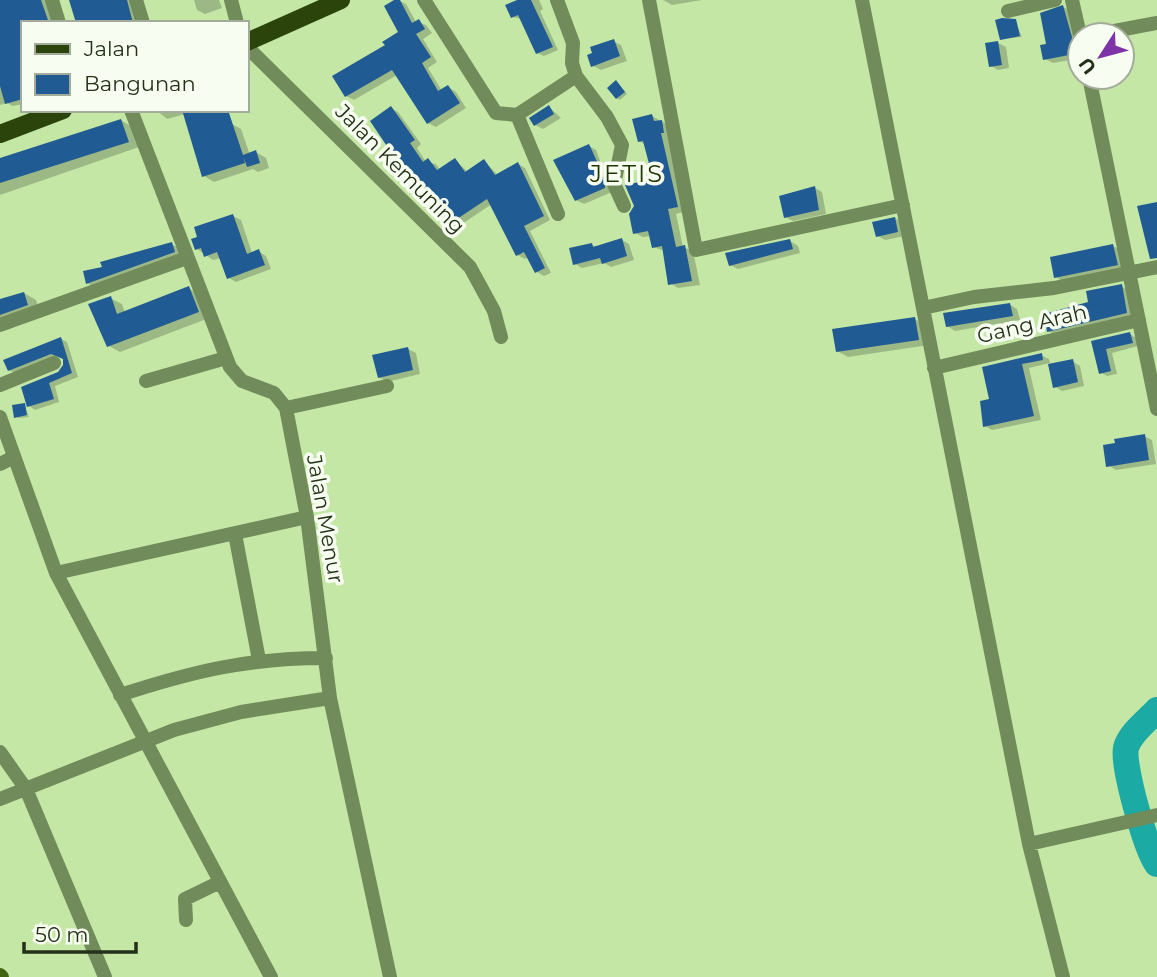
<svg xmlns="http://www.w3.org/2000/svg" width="1157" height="977" viewBox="0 0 1157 977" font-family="Montserrat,sans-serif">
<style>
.shadow{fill:#0003}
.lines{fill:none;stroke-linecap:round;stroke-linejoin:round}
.river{stroke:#1caaa5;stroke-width:26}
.building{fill:#215b94}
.street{stroke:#718b5a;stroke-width:14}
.secondary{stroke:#406412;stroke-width:14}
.primary{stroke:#2a440b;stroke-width:18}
.labels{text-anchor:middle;stroke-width:7;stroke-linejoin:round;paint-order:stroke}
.street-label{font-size:21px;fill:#243118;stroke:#f7fef1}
.quarter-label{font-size:24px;letter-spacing:2px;fill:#213607;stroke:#f7fef1}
</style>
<rect width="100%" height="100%" fill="#c4e7a6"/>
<!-- shadow -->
<path class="shadow" d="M0 0H46L55 23H23V104L13 106 7 103 0 105Z
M70 0H135L138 23H77Z
M194 0H219L222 8 205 14 197 10Z
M398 0 406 4 416 22 426 25 432 33 423 39 437 62 428 68 442 91 448 87 456 92 466 108 436 127 428 123 397 75 354 100 346 96 400 32Z
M521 0H539L543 9 540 11 558 50 544 56 537 53 522 19 512 17Z
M663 0H702L672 5Z
M1063 7 1071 11 1080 52 1075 53 1076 59 1053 63 1045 59Z
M1015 21 1022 37 1001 39Z
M613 41 621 45 627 61 601 70 593 66Z
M998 43 1006 47 1009 68 998 70 991 66Z
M619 84 627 94 620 100 617 98Z
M549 107 561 118 543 129 535 125Z
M391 108 398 112 421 144 417 148 426 162 436 164 440 170 455 160 468 172 484 161 498 175 518 164 525 168 550 220 530 231 551 273 544 276 537 272 529 257 525 259 517 255 492 204 456 228 449 224 422 183 414 189 407 184 408 173Z
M156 110H228L232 124 241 129 250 155 256 152 266 158 269 168 258 172 253 169 214 182 204 176 185 114 167 119Z
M652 116 670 126 686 211 676 214 683 247 693 251 700 285 678 288 670 283 665 251 653 247 651 236 643 237 635 233 655 181 646 145 639 141Z
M121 120 132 127 139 147 0 195V160Z
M589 146 596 150 612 192 584 204 576 200Z
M815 188 822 192 826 214 793 221 785 217Z
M233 216 241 220 252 253 258 251 266 256 271 269 236 282 229 278 221 258 213 260 197 249Z
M895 218 903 223 905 236 885 240 878 236Z
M622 240 629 244 634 260 611 267 604 263 582 268 575 264 592 245 597 247Z
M790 241 798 246 800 253 738 269 730 265Z
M171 244 179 248 181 256 94 287 87 283 104 268Z
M1113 246 1124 252 1128 271 1066 283 1056 277Z
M1121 286 1131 292 1136 318 1058 336 1048 331Z
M188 288 200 295 209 318 120 352 109 346 110 298 122 304 125 313Z
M24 293 36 300 40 311 0 332V301Z
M1009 304 1017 309 1020 320 955 331 947 326Z
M915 319 925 325 929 345 848 357 837 351Z
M1130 334 1136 338 1138 346 1112 353 1117 374 1107 376 1100 372 1094 342Z
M61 339 67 342 78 377 55 386 59 402 35 410 29 406 23 388 59 373 65 365 64 359 58 356 16 374 9 370Z
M408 349 416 353 420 374 387 382 379 377Z
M1041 355 1049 359 1051 366 1072 361 1080 366 1084 386 1062 391 1054 386 1050 363 1029 368 1041 420 992 430 985 426 991 400 984 368Z
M24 405 29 417 19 418 16 416Z
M1144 436 1152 440 1156 464 1116 470 1108 465Z"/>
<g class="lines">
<!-- river -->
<path class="river" d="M1157 710C1147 721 1130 733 1126 748 1122 765 1146 849 1157 864"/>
</g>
<!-- building -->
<path class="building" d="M0 0H41L49 23H23V99L5 104 0 86Z
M69 0H127L133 23H76Z
M394 0H400L412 23 419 19 425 29 416 34 431 57 422 63 438 91 448 85 460 103 427 124 392 70 345 97 332 76 385 45 382 42 398 32 384 6Z
M517 0H531L553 47 536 54 518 15 511 18 505 5Z
M1063 5 1075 48 1068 49 1069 55 1043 60 1040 45 1046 44 1040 13Z
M1002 18 1016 19 1020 36 1000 40 995 20Z
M614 39 620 56 591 67 587 55 592 53 590 47Z
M998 41 1002 65 989 67 985 43Z
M616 80 625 92 616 99 607 88Z
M549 105 554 114 534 126 529 118Z
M391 106 415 140 410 143 423 162 428 158 437 170 455 158 465 172 484 159 495 175 518 162 544 216 524 226 545 268 535 273 524 252 516 256 487 199 448 225 417 178 406 186 399 176 405 173 370 121Z
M182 110H228L243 155 256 150 260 163 247 167 244 158 245 163 202 177Z
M652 114 654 121 662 120 664 133H661L678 207 668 209 676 247 685 245 692 281 668 285 662 246 652 248 648 231 633 234 629 214 634 206 625 185 653 179 643 141 638 142 632 119Z
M121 119 129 142 0 183V158Z
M589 144 605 179V188L575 201 553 160Z
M815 186 819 210 784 218 779 196Z
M1157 202V258L1150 259 1137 206Z
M233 214 247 254 259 249 265 265 227 279 217 252 204 257 201 248 195 250 191 239 197 237 194 227Z
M895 217 898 232 876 237 872 222Z
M622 238 627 256 602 264 600 258 573 265 569 248 592 243 593 247Z
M790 239 793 249 729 266 725 253Z
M172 242 175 252 86 284 83 271 102 267 100 262Z
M1113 244 1118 265 1054 278 1050 257Z
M1122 284 1127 313 1047 332 1044 314 1088 302 1086 291Z
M189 286 199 312 107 347 88 304 111 296 117 314Z
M24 292 28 305 0 315V299Z
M1010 303 1013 316 946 327 943 313Z
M915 317 919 340 836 352 832 329Z
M1130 332 1133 343 1106 349 1111 371 1099 374 1091 341Z
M61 337 72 373 49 383 54 399 27 407 21 387 58 372 63 365V359L51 354 8 371 3 360Z
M408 347 413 370 378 378 372 355Z
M1042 353 1043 360 1022 364 1034 416 983 427 980 401 989 399 982 367Z
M1073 359 1078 382 1053 388 1048 364Z
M25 403 27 415 14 418 12 405Z
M1145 434 1149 460 1106 467 1103 445 1115 443 1114 439Z"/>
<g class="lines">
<!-- street -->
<path class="street" d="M52 0 59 23
M136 0 143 23
M231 0 237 23
M424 0 496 113 517 115 576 76
M557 0 573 43 572 63 576 76 607 117 622 145 614 184 624 206
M649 0 696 250 903 205
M862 0 1029 844 1063 977
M1072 0 1080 35
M1008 11 1055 0
M1093 35 1157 23
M247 47 470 267 494 311 501 337
M1089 77 1157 409
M131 110 230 367 242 381 274 393 286 408 307 517 330 698 390 977
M517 115 558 214
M923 308 974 297 1054 288 1157 267
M0 325 187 258
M934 368 1139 320
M146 381 226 358
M0 385 54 363
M286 408 387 386
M0 417 56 573 271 977
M0 464 14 457
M235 534 259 660
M56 573 307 517
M120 695C194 671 248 658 326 658
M0 752 26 789 105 977
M0 799 174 730 241 712 330 698
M1029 844 1157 815
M186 920 185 899 220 882"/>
<!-- secondary -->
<path class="secondary" d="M0 975 2 977"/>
<!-- primary -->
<path class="primary" d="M247 42 341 0
M0 134 63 110"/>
</g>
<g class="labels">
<!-- street labels -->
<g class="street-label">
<text transform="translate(400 169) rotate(45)" y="7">Jalan Kemuning</text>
<text transform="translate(1032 324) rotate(-13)" y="7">Gang Arah</text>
<text transform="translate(325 519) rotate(80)" y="7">Jalan Menur</text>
</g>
<!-- quarter labels -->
<g class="quarter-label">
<text x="627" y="182">JETIS</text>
</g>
</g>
<!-- legend -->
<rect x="21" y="21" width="228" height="91" fill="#f7fef1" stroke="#a3ac9a" stroke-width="2"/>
<rect x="35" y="44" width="35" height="10" fill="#2a440b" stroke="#a3ac9a" stroke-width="2"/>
<text x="84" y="56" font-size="21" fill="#243118">Jalan</text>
<rect x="35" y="74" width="35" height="21" fill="#215b94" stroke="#a3ac9a" stroke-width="2"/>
<text x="84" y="91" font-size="21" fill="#243118">Bangunan</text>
<!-- north arrow -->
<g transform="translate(1101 56) rotate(234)"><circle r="33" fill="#f7fef1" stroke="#a3ac9a" stroke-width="2"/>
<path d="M0-5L12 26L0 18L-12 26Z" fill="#7e34a6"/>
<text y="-10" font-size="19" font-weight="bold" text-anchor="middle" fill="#243118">U</text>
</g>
<!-- scale -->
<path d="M24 942v10h112v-10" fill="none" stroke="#243118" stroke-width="3.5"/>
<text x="35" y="942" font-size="21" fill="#243118" stroke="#f7fef1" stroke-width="5" paint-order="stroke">50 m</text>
</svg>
